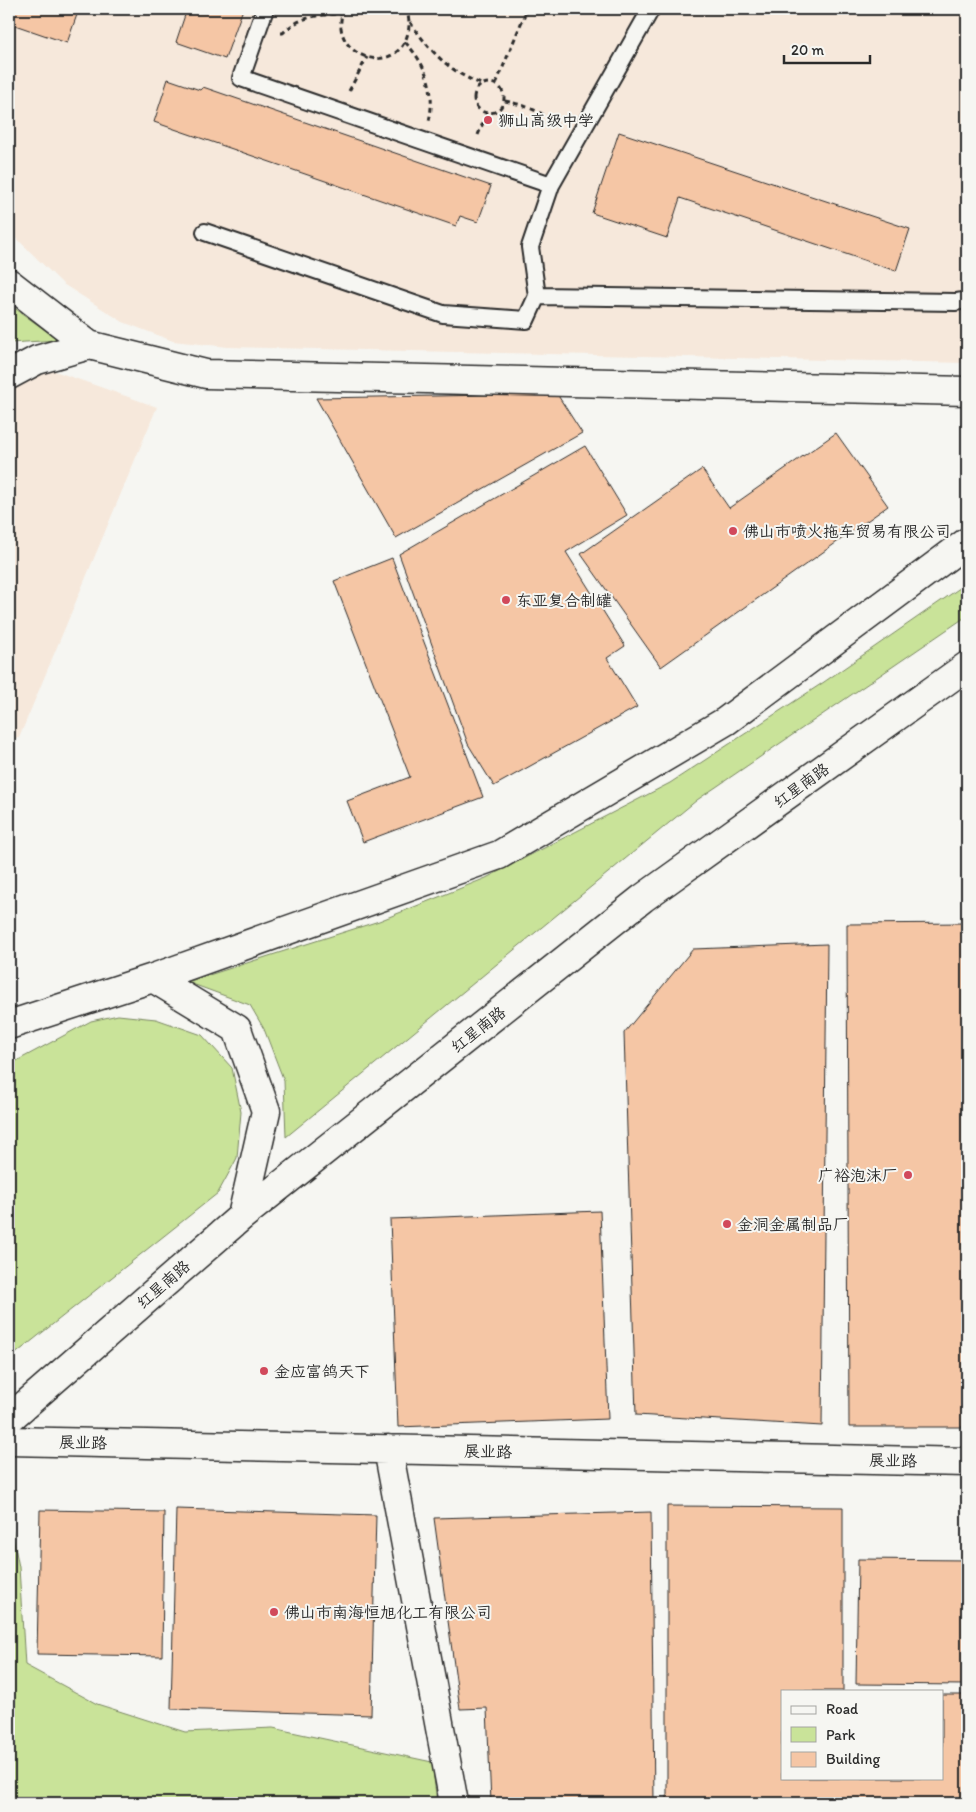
<svg xmlns="http://www.w3.org/2000/svg" width="976" height="1812" viewBox="0 0 976 1812" font-family="Itim,'LXGW WenKai TC',sans-serif">
<style>
.built{fill:#f6e8db}
.green{fill:#c9e399;stroke:#7a8762}
.building{fill:#f5c6a5;stroke:#2b2b2b}
.lines{fill:none;stroke-linecap:round;stroke-linejoin:round}
.service-casing{stroke:#2b2b2b;stroke-width:20}
.minor-casing{stroke:#2b2b2b;stroke-width:31}
.secondary-casing{stroke:#2b2b2b;stroke-width:31}
.path{stroke:#2b2b2b;stroke-width:3;stroke-dasharray:5 4;stroke-linecap:butt}
.service{stroke:#f6f6f2;stroke-width:16}
.minor{stroke:#f6f6f2;stroke-width:28}
.secondary{stroke:#f6f6f2;stroke-width:28}
.poi-dot{fill:#d1495b;stroke:#f6f6f2;stroke-width:2}
.labels{text-anchor:middle;stroke-width:4;stroke-linejoin:round;paint-order:stroke}
.poi-label{font-size:16px;fill:#2b2b2b;stroke:#f6f6f2;text-anchor:start}
.street-label{font-size:16px;fill:#2b2b2b;stroke:#f6f6f2}
</style>
<rect width="100%" height="100%" fill="#f6f6f2"/>
<filter id="ink" filterUnits="userSpaceOnUse"><feTurbulence type="fractalNoise" baseFrequency=".02" numOctaves="2"/><feDisplacementMap in="SourceGraphic" scale="10" xChannelSelector="R" yChannelSelector="G"/><feConvolveMatrix kernelMatrix="1 2 1 2 8 2 1 2 1" color-interpolation-filters="sRGB"/></filter>
<g filter="url(#ink)">
<!-- built -->
<path class="built" d="M9 9H967V363L228 347 173 341 123 322 63 284 9 231Z
M9 355 157 407 19 738H9Z"/>
<!-- green -->
<path class="green" d="M9 304 59 340 9 343Z
M967 583V616L697 800 286 1137 284 1081 264 1029 250 1005 187 982 379 921 486 878 670 783 824 682Z
M118 1015 156 1019 202 1035 232 1068 241 1112 237 1158 218 1193 9 1359V1065L91 1021Z
M9 1527H11L19 1567 25 1665 97 1704 185 1732 273 1728 432 1762 437 1803H9Z"/>
<!-- building -->
<path class="building" d="M9 9H79L67 43 9 23Z
M187 9H243L225 59 176 42Z
M168 79 200 90 203 87 491 186 478 222 460 216 456 226 154 122Z
M619 132 910 229 896 271 680 198 667 238 592 213Z
M557 394 582 433 396 538 316 398Z
M836 433 888 506 661 667 581 554 702 469 729 508Z
M585 446 627 515 566 552 625 646 607 658 637 707 494 786 468 744 399 554Z
M392 558 483 797 363 842 347 801 410 777 334 581Z
M967 923V1427H849L847 924Z
M827 944 822 1426 636 1415 624 1033 693 949Z
M600 1211 608 1419 398 1427 390 1219Z
M667 1506 843 1507V1691H782V1778H942V1695H967V1803H667Z
M176 1509 376 1515 371 1715 171 1709Z
M40 1510 164 1512 162 1656 37 1654Z
M651 1512 654 1803H491L487 1708 460 1709 434 1518Z
M858 1559 967 1560V1685L856 1684Z"/>
<g class="lines">
<defs>
<path id="service" d="M265 9 241 78 551 185
M205 232 443 314 526 320 537 296 530 247 551 185 651 9
M537 296 956 302 967 300"/>
<path id="minor" d="M9 283 89 345 206 374 967 391
M9 375 37 360 89 345
M9 1441 967 1462
M388 1449 454 1803"/>
<path id="secondary" d="M153 978 237 1029 266 1111 242 1216
M9 1025 153 978 499 855 726 721 967 542
M9 1419 242 1216 643 898 967 666"/>
</defs>
<!-- service casing -->
<use href="#service" class="service-casing"/>
<!-- minor casing -->
<use href="#minor" class="minor-casing"/>
<!-- secondary casing -->
<use href="#secondary" class="secondary-casing"/>
<!-- path -->
<path class="path" d="M344 9C326 52 389 79 406 39 410 29 410 19 406 9
M410 22C430 51 448 71 481 84
M281 33H283C298 17 320 14 342 14
M405 42C426 64 436 90 429 121
M474 98a15 15 0 1 1 30 0a15 15 0 1 1-30 0Z
M496 84 527 9
M349 91 367 57
M505 101C525 105 544 112 559 127
M478 135 487 113"/>
<!-- service -->
<use href="#service" class="service"/>
<!-- minor -->
<use href="#minor" class="minor"/>
<!-- secondary -->
<use href="#secondary" class="secondary"/>
</g>
</g>
<!-- markers -->
<g class="poi-dot">
<circle cx="488" cy="120" r="5"/>
<circle cx="733" cy="531" r="5"/>
<circle cx="506" cy="600" r="5"/>
<circle cx="908" cy="1175" r="5"/>
<circle cx="727" cy="1224" r="5"/>
<circle cx="264" cy="1371" r="5"/>
<circle cx="274" cy="1612" r="5"/>
</g>
<g class="labels">
<!-- poi labels -->
<g class="poi-label">
<text x="498" y="126">狮山高级中学</text>
<text x="743" y="537">佛山市喷火拖车贸易有限公司</text>
<text x="516" y="606">东亚复合制罐</text>
<text x="898" y="1181" text-anchor="end">广裕泡沫厂</text>
<text x="737" y="1230">金洞金属制品厂</text>
<text x="274" y="1377">金应富鸽天下</text>
<text x="284" y="1618">佛山市南海恒旭化工有限公司</text>
</g>
<!-- street labels -->
<g class="street-label">
<text transform="translate(801 785) rotate(-36)" y="6">红星南路</text>
<text transform="translate(478 1029) rotate(-38)" y="6">红星南路</text>
<text transform="translate(163 1284) rotate(-41)" y="6">红星南路</text>
<text transform="translate(83 1442) rotate(1)" y="6">展业路</text>
<text transform="translate(488 1451) rotate(1)" y="6">展业路</text>
<text transform="translate(893 1460) rotate(1)" y="6">展业路</text>
</g>
</g>
<!-- margin -->
<rect width="976" height="1812" fill="none" stroke="#f6f6f2" stroke-width="30"/>
<rect x="15" y="15" width="946" height="1782" fill="none" stroke="#2b2b2b" stroke-width="2" filter="url(#ink)"/>
<!-- legend -->
<rect x="781" y="1690" width="162" height="90" fill="#f6f6f2" stroke="#a5a5a2"/>
<rect x="791" y="1706" width="25" height="8" fill="#f6f6f2" stroke="#a5a5a2"/>
<text x="826" y="1714" font-size="15" fill="#2b2b2b">Road</text>
<rect x="791" y="1727" width="25" height="15" fill="#c9e399" stroke="#a5a5a2"/>
<text x="826" y="1740" font-size="15" fill="#2b2b2b">Park</text>
<rect x="791" y="1752" width="25" height="15" fill="#f5c6a5" stroke="#a5a5a2"/>
<text x="826" y="1764" font-size="15" fill="#2b2b2b">Building</text>
<!-- scale -->
<path d="M784 55v8h86v-8" fill="none" stroke="#2b2b2b" stroke-width="2.5"/>
<text x="791" y="55" font-size="15" fill="#2b2b2b" stroke="#f6f6f2" stroke-width="4" paint-order="stroke">20 m</text>
</svg>
